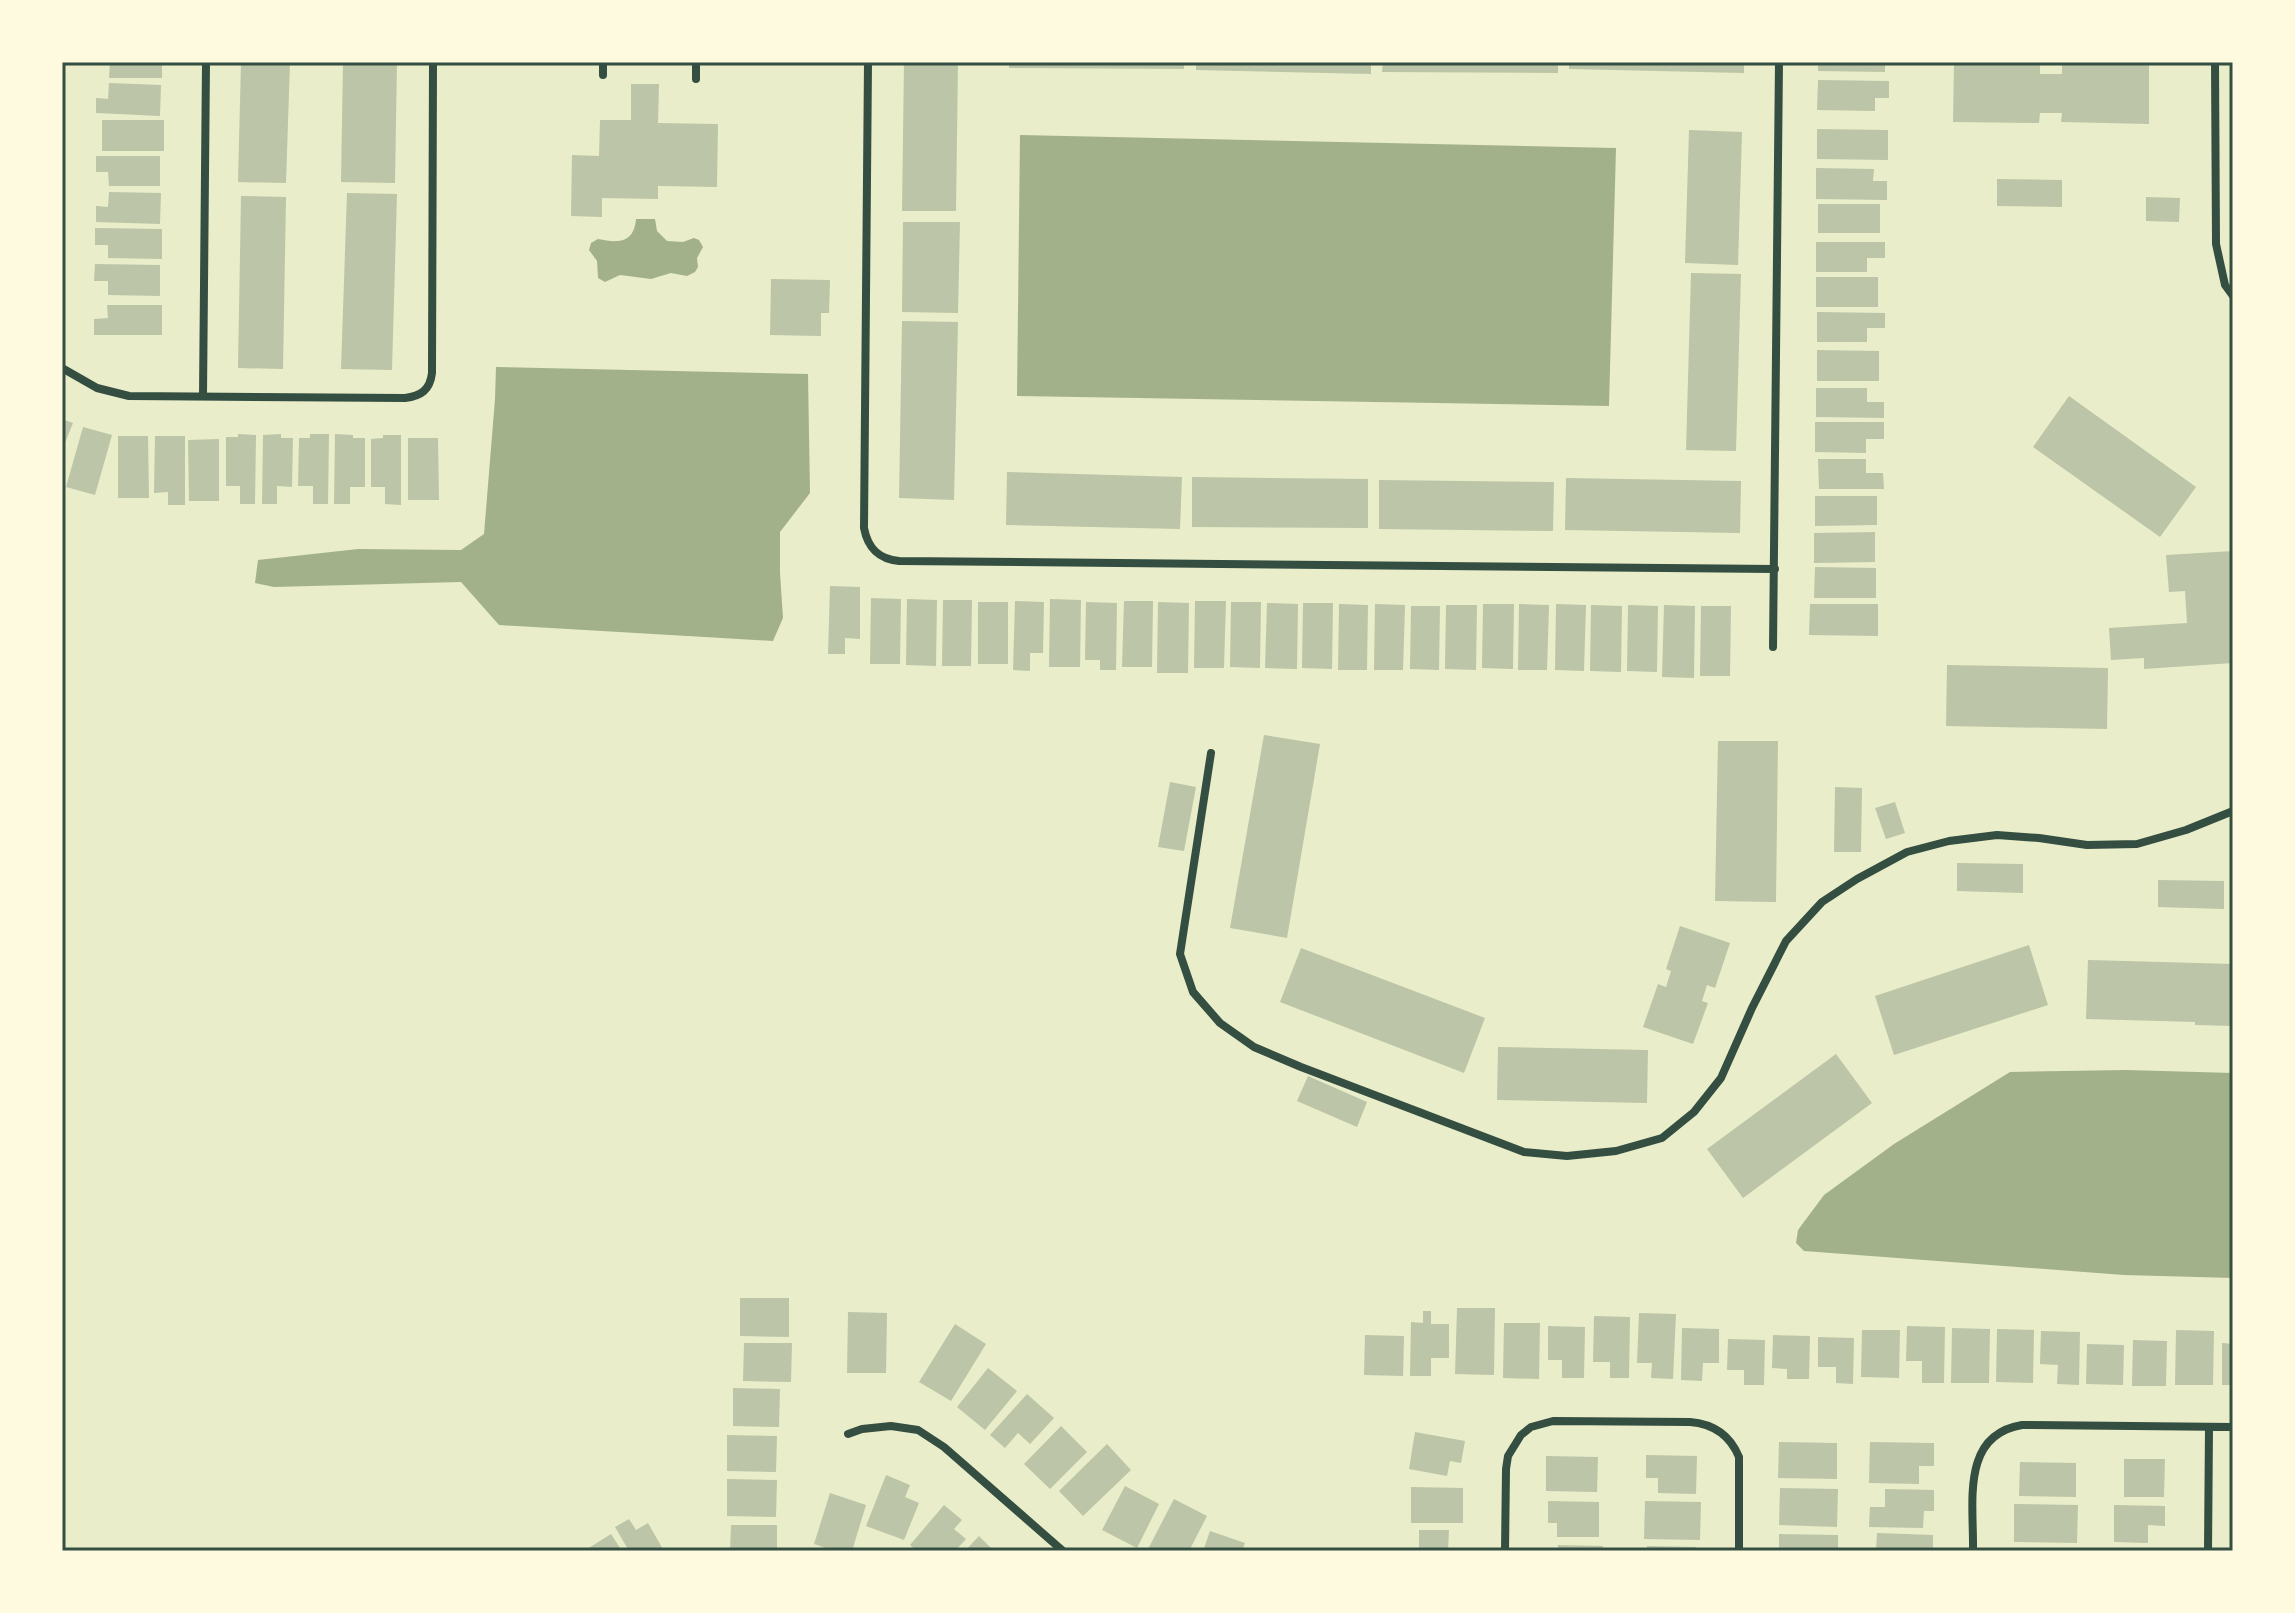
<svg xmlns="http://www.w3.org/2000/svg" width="2295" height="1613" viewBox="0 0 2295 1613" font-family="Literata,serif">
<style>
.water{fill:#a3b18a}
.building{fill:#bcc5a7}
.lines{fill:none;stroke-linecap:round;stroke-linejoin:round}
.minor{stroke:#344e41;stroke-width:8}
.neatline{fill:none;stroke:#344e41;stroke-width:3}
</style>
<rect width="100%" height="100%" fill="#e9edc9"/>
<!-- water -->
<path class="water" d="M1020 135 1616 148 1609 406 1017 396Z
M636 219H655L657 231 667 241 683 242 694 238 699 240 703 247 697 258 698 267 695 272 687 276 671 273 651 279 620 275 605 282 598 278 597 261 589 250 591 243 598 239C617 243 634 244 636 219Z
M496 367 808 374 810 493 780 532V573L783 618 773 641 499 625 461 582 274 587 255 583 258 560 358 549 461 550 484 534 495 399Z
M2126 1070 2233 1073V1278L2124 1275 1804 1251 1796 1243 1798 1230 1824 1195 1894 1144 2010 1072Z"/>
<!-- building -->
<path class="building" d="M110 62H162V78H109Z
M241 62H290L286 183 238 182Z
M343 62H397L395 183 341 182Z
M904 62H958L956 211H902Z
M1009 62H1184V69L1009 68Z
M1196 62H1371V74L1196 70Z
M1383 62H1558V73L1382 72Z
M1569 62H1744V73L1569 69Z
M1818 62H1885V72L1818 71Z
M1954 62 2040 63V74H2062V63L2149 64V124L2061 122 2062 113H2040L2039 123 1953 122Z
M1818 80 1889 81V98H1875V111L1817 110Z
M109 83 161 85 160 116 96 113V98L108 99Z
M631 84H659L658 123 718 124 717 187 658 186V199L602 198V217L571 216 572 155 599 156 600 120H631Z
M102 120H164V151H102Z
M1817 129 1888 130V160L1817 159Z
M1689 130 1742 132 1738 265 1685 263Z
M96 156H160V186H109L108 172H96Z
M1816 168 1874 169 1873 181H1887V200L1816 199Z
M1997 179 2062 180V207L1997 206Z
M109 192 161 193 160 224 96 222V206L108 207Z
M347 193 397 194 392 370 341 369Z
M241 196 286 197 283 369 238 368Z
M2146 197 2180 198 2179 222 2146 221Z
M1818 204H1880V233H1818Z
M903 222H960L958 313 902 312Z
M95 228 162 229V259L108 258V245H95Z
M1816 242H1885V258H1867V272H1816Z
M95 264 160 265V296L108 295V281H94Z
M1691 273 1741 274 1736 451 1686 450Z
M1816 277H1878V307H1816Z
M771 279 830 280 829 313H821V336L770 335Z
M107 305H162V335H94V319L108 318Z
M1817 312 1885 313V328H1867V342H1817Z
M902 321 958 322 954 500 899 498Z
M1817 350 1879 351V381H1817Z
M1816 388H1867V402H1884V418L1816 417Z
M2069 396 2196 487 2160 537 2033 447Z
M62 419 73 423 62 450Z
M1815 422H1884V439H1866V453L1815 452Z
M83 427 112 435 95 495 66 487Z
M238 434 256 435 255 504H240V486H226V437H238Z
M281 434V438H293L292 487 277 486V504H262L263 435Z
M310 434H329L328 504H313V486H298L299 438H310Z
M335 434 353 435V438H365V487H350V504H334Z
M383 435H401V505L385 504V487H371V439L383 438Z
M118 436H148L149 498H118Z
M155 436H185V505H168V492L154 493Z
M408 438H438L439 500H408Z
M219 439V501H189L188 440Z
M1818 459H1866V473H1883L1884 489H1819Z
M1007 472 1182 477 1180 529 1006 525Z
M1192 477 1368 479V528L1192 527Z
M1566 478 1741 481 1740 533 1565 530Z
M1379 480 1554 482 1553 531 1379 529Z
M1815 496H1877V525L1815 526Z
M1875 532V562L1814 563V533Z
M2233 551V663L2144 669V658L2111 660 2109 628 2187 623 2185 591 2169 592 2166 555Z
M1815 567 1876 568V598H1814Z
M830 586 860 587V639L845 638V654H828Z
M871 598 901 599 900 664H870Z
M907 599 937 600 936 666 906 665Z
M1050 599 1081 600 1080 667H1049Z
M943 600H972L971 666H942Z
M1015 601 1044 602 1043 653H1030V671L1013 670Z
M1124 601H1153L1152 667H1122Z
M1195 601H1226L1224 668H1194Z
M978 602H1008V664H978Z
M1086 602 1117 603 1116 670H1100V660H1085Z
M1158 602 1189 603 1188 673H1157Z
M1231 602H1261L1260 668 1230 667Z
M1267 603 1298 604 1297 669 1265 668Z
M1303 603H1333L1332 669 1302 668Z
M1339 604 1368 605 1367 670H1338Z
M1375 604 1405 605 1403 670H1374Z
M1483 604H1514L1513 669 1482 668Z
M1519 604 1549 605 1547 670H1518Z
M1556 604 1586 605 1584 671 1555 670Z
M1810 604H1878V636L1809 635Z
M1446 605H1477L1476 670 1445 669Z
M1591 605 1622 606 1621 672 1590 671Z
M1628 605 1658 606 1657 672 1627 671Z
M1664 605 1695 606 1694 678 1662 677Z
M1411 606H1440L1439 670 1410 669Z
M1701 606H1731L1730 676H1700Z
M1947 665 2108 668 2107 729 1946 726Z
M1264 735 1320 744 1287 938 1230 928Z
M1718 741H1778L1776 902 1715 901Z
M1170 782 1196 787 1184 851 1158 847Z
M1835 787 1862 788 1861 852H1834Z
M1895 802 1905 833 1886 839 1875 808Z
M1957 863 2023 864V893L1957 891Z
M2158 880 2224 881V909L2158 907Z
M1680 926 1730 943 1715 988 1707 985 1702 1001 1708 1003 1693 1044 1643 1027 1658 984 1666 987 1671 971 1666 969Z
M2029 945 2048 1005 1894 1055 1875 996Z
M1301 948 1485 1018 1464 1073 1280 1002Z
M2088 960 2233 964V1026L2195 1025V1022L2086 1019Z
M1498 1047 1648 1050 1647 1103 1497 1100Z
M1836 1054 1872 1103 1743 1198 1707 1149Z
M1308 1076 1367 1102 1357 1127 1297 1101Z
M740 1298H789V1337L740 1336Z
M1457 1308H1495L1494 1375 1455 1374Z
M1423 1311H1431V1324H1449V1358H1431V1376H1410L1411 1322 1423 1323Z
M848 1312 887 1313 886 1373H847Z
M1639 1313 1676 1314 1673 1379 1651 1378 1652 1363H1637Z
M1594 1316 1630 1317 1629 1378H1610V1362H1593Z
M1504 1323H1540L1539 1379 1503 1378Z
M955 1324 986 1344 951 1401 919 1382Z
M1548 1326 1585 1327 1584 1378H1562V1360H1548Z
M1907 1326 1945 1327 1944 1383H1922V1361H1906Z
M1682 1328 1719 1329V1363H1703L1702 1381 1681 1380Z
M1952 1328 1990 1329 1989 1383H1951Z
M1997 1329 2034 1330 2033 1383 1996 1382Z
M1862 1330H1900L1899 1378 1861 1377Z
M2176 1330 2214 1331 2213 1385H2175Z
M2041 1331 2080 1332 2079 1385 2057 1384 2058 1365 2040 1364Z
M1365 1335 1404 1336 1403 1376 1364 1375Z
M1773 1335 1810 1336 1809 1379H1787V1369L1772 1368Z
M1818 1337 1854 1338 1853 1384 1836 1383V1367H1818Z
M1728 1339 1765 1340 1764 1385H1744V1370H1727Z
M2133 1340 2167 1341 2166 1386H2132Z
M744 1343H792L791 1382 743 1381Z
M2222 1343 2233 1344V1385H2222Z
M2087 1344 2124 1345 2123 1385 2086 1384Z
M988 1368 1017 1391 985 1430 957 1407Z
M733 1388 780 1389 779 1427 733 1426Z
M1027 1394 1054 1418 1030 1444 1018 1433 1005 1448 990 1435Z
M1061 1426 1087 1452 1050 1489 1024 1464Z
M1415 1432 1465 1441 1461 1463 1450 1461 1447 1476 1409 1469Z
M727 1435 777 1436 776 1472 727 1471Z
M1779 1442 1837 1443V1479L1778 1478Z
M1870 1442 1934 1443V1466H1919V1484L1869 1483Z
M1107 1444 1131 1470 1083 1516 1059 1491Z
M1646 1455 1697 1456 1696 1494 1658 1493V1478H1646Z
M1546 1456 1598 1457 1597 1492 1546 1491Z
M2124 1459H2165L2164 1497H2124Z
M2020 1462 2076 1463V1497L2019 1496Z
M886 1475 910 1485 905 1497 919 1503 904 1540 866 1526Z
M727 1479 777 1480 776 1517 727 1516Z
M1125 1486 1159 1504 1137 1548 1102 1530Z
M1411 1487 1463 1488V1523H1411Z
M1780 1488 1838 1489 1837 1527 1779 1525Z
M1885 1489 1934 1490V1511H1924L1923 1528 1869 1527 1870 1507H1885Z
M830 1493 866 1505 852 1551H835L814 1544Z
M1174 1499 1207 1516 1189 1551H1147Z
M1548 1501 1599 1502V1537H1557V1523H1548Z
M1645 1501 1701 1502 1700 1540 1644 1539Z
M2014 1504 2078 1505 2077 1543 2014 1542Z
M944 1505 962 1520 954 1529 966 1539 955 1551H917L910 1545Z
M2114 1505 2165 1506V1526L2148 1525V1543L2114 1542Z
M629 1519 636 1530 648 1523 664 1551H629L615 1527Z
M731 1525H777V1551H730Z
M1419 1530H1449L1448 1551H1419Z
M1210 1531 1245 1543 1242 1551H1203Z
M1877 1533 1933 1535V1551H1876Z
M611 1534 622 1551H584Z
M1779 1534 1838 1535V1551H1779Z
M979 1536 994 1551H965Z
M1558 1545 1603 1546V1551H1558Z
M1647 1546 1696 1547V1551H1647Z"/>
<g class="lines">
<!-- minor -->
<path class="minor" d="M868 62 864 528C868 549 879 559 899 561L1775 569
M2215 62 2216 244 2225 285 2233 296
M603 75V62
M696 79V62
M62 368 97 388 129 396 405 398C421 396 430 390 432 373L433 62
M203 396 206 62
M1773 647 1779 62
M1211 753 1180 954 1193 992 1220 1023 1254 1047 1301 1067 1524 1152 1567 1156 1616 1151 1662 1138 1694 1112 1721 1078 1752 1008 1786 941 1822 902 1857 879 1907 852 1949 841 1997 835 2039 838 2087 845 2137 844 2186 830 2233 811
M848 1434 862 1429 891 1426 918 1430 944 1447 1063 1551
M1505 1551 1506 1469 1508 1456 1521 1435 1531 1427 1553 1421 1690 1422C1714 1424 1730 1435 1739 1457V1551
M1973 1551C1974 1504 1960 1435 2022 1425L2233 1427
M2208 1551 2209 1427"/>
</g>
<!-- border -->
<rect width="2295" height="1613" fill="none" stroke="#fefae0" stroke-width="128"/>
<rect x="64" y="64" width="2167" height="1485" class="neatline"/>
</svg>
